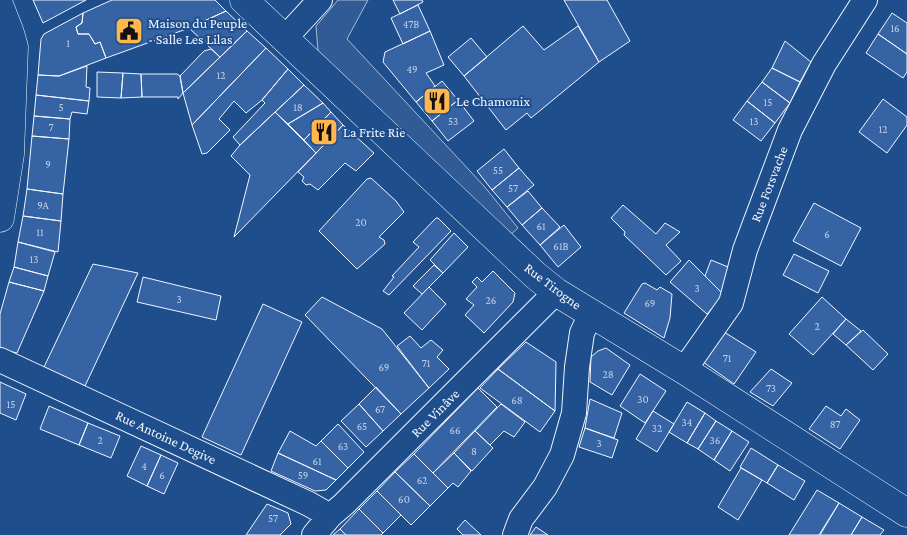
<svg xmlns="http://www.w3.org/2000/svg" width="907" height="535" viewBox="0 0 907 535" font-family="'Crimson Pro',serif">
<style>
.built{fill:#305b95;stroke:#a8bbd7}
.building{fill:#3563a3;stroke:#f2f6ff}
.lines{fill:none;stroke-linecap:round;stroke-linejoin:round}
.minor-casing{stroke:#f2f6ff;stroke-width:26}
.tertiary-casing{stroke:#f2f6ff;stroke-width:29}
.minor{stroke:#1f4e8c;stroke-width:24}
.tertiary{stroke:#1f4e8c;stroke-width:28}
.labels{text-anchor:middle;stroke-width:4;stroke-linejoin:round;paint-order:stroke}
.number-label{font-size:11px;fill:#c3d1e8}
.poi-label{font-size:14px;fill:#f2f6ff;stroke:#1f4e8c;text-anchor:start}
.street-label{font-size:14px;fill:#f2f6ff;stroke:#1f4e8c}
</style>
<rect width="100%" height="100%" fill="#1f4e8c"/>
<!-- built -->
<path class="built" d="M338 0H368L347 39 484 186 518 228 510 235 368 102 318 51 316 26Z"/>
<!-- building -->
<path class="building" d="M33 0H86L43 23Z
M112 0H215L226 11 189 28 106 58 100 42 95 44 89 34H78L76 27 82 23 83 13Z
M393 0H422L423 2 400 14Z
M564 0H607L630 41 599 62Z
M418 5 430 31 403 44 391 18Z
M226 11 247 31 220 57 189 28Z
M83 13 82 23 76 27 78 34H89L95 44 100 42 106 58 59 76 38 75 41 39 44 34Z
M892 13 907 23V54L878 34Z
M523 26 544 50 578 26 599 62 531 118 527 113 506 130 464 76Z
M247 31 266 48 192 125 183 93Z
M430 31 444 65 426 73 435 86 416 102 383 62 385 52Z
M878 34 907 54V72L903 78 866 53Z
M471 38 487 57 464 76 448 57Z
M785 41 811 62 800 82 772 68Z
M266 48 288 69 262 100 246 113 234 101 219 119 230 130 207 153 202 154 192 125Z
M211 49 220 57 183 93 180 76 204 51Z
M87 66 86 87 90 88 89 101 36 95 38 75 59 76Z
M772 68 800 82 790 103 762 82Z
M288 69 304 85 240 145 233 137 265 103 262 100Z
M97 72 123 73 121 98 97 97Z
M123 73 141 74 142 97 121 98Z
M141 74H177L180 76 183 93 178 99V97H142Z
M442 81 458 100 432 121 416 102Z
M762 82 790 103 775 123 747 101Z
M304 85 323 103 288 124 275 112Z
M36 95 89 101 87 114 72 112 70 119 34 116Z
M883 99 907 117V125L887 153 859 132Z
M458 100 474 121 448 141 432 121Z
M747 101 775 123 761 141 733 120Z
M323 103 331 112 304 140 288 124Z
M275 112 316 153 234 237 250 175 231 156 240 145Z
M331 112 343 125 316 153 304 140Z
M34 116 70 119 69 139 32 136Z
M343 125 374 153 356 171 345 163 318 190 310 184 306 185 302 181 304 177 298 172Z
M32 136 69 139 63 194 27 189Z
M504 149 519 168 492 190 477 171Z
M519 168 534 185 507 207 492 190Z
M371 178 396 201 404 212 379 237 384 240 385 244 357 269 319 231 367 179Z
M27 189 63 194 61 221 23 216Z
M528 191 542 208 522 225 507 207Z
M814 203 861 228 841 266 793 241Z
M623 205 656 234 665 223 680 232 666 245 681 261 666 275 624 235 625 232 611 218Z
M542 208 560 227 540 245 522 225Z
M23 216 61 221 58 252 18 242Z
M436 218H438L451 231 389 295 383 291 394 277 392 276 419 247 413 242Z
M564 225 581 247 558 267 540 245Z
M454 233 468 247 443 273 430 260Z
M18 242 55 252 48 276 14 267Z
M794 254 829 271 818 293 783 275Z
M689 260 724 295 707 314 670 282Z
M711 260 733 269 724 295 705 276Z
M93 264 138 273 85 386 44 367Z
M434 265 443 273 422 294 413 286Z
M14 267 48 276 44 291 9 282Z
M493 271 515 293 513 302 484 333 465 315 474 305 466 299 477 287 472 282 477 277 482 282Z
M143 277 221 296 216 320 137 302Z
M9 282 44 291 17 353 0 349V314Z
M645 283 657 290 660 287 672 294 670 318 664 338 624 313 642 284Z
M429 287 446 304 422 330 404 313Z
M322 297 382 329 429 388 401 414 305 315Z
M822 297 846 319 813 355 789 334Z
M263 304 302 322 241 455 202 437Z
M846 319 861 331 846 345 833 334Z
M863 330 888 354 873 370 846 345Z
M724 332 756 352 734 384 703 362Z
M410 336 421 348 431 340 443 350 437 357 449 369 429 388 397 346Z
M526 342 556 362 555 411 498 369Z
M606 348 630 365 612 395 590 382 591 357 598 351Z
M498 369 555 411 540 432 480 388Z
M771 369 792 383 773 406 750 392Z
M640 374 666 391 645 423 620 406Z
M0 382 26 394 16 420 0 413Z
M376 387 401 414 383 431 359 404Z
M478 388 497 407 433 473 414 454Z
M590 399 622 413 614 438 585 428Z
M687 402 705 413 687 443 669 432Z
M359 404 383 431 366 447 341 421Z
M501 404 525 422 514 437 504 431 490 445 475 431Z
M49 406 88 423 79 445 40 429Z
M826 406 841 416 846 409 860 420 840 449 809 429Z
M653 411 674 424 657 452 636 439Z
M705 413 716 421 698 449 687 443Z
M716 421 732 431 714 460 698 449Z
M88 423 120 436 111 458 79 445Z
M338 424 364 452 348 468 321 441Z
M585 428 618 440 612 458 579 447Z
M290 431 316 446 321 441 348 468 336 480 278 453Z
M475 431 493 448 472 471 454 453Z
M732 431 749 442 730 471 714 460Z
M141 446 161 455 147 486 127 476Z
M751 448 778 465 767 483 740 467Z
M278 453 336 480 326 490 315 491 271 471Z
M454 453 471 471 458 487 453 483 448 488 433 473Z
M414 454 448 488 430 506 395 472Z
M161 455 178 463 164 494 147 486Z
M778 465 805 481 794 500 767 483Z
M741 468 762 480 738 520 718 507Z
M395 472 430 506 411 525 377 491Z
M817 490 839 503 819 535H789Z
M377 491 401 515 383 533 359 509Z
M839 503 862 517 851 535H820Z
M267 504 288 513 291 524 280 535H246Z
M359 509 383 533 381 535H346L340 529Z
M862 517 884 530 880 535H851Z
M465 520 481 535H463L457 529Z
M536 527 548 535H530Z
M340 529 346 535H333Z"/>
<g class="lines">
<defs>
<path id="minor" d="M285 38 320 0
M0 360 309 504 330 516
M684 370 731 303 745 250 790 130 824 64 865 0
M314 535 330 516 344 504 556 292
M515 535 521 519 545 487 562 455 574 413 577 367 582 333 591 314"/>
<path id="tertiary" d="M244 0 535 275 556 292 684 370 907 513
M0 7 10 33 14 47 10 154 0 218"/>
</defs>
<!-- minor casing -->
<use href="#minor" class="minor-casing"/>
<!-- tertiary casing -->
<use href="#tertiary" class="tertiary-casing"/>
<!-- minor -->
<use href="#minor" class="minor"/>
<!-- tertiary -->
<use href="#tertiary" class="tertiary"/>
</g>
<!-- icons -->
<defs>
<symbol id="civic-square" viewBox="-11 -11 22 22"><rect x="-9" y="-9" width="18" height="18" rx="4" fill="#ffb74d" stroke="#1f4e8c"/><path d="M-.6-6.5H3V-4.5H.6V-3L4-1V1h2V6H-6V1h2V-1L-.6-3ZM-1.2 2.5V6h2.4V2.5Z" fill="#111"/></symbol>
<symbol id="restaurant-square" viewBox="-11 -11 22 22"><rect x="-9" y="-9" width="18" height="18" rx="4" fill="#ffb74d" stroke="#1f4e8c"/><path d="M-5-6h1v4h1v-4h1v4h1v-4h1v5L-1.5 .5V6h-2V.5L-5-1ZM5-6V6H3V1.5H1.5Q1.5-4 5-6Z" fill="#111"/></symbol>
</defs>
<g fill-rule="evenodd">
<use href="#civic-square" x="113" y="15" width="32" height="32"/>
<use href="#restaurant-square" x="421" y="85" width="32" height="32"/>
<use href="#restaurant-square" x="308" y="116" width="32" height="32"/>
</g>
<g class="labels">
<!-- number labels -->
<g class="number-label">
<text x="411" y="28">47B</text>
<text x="895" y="32">16</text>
<text x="68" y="47">1</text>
<text x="412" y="73">49</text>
<text x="221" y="79">12</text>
<text x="768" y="106">15</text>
<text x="61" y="111">5</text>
<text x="298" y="111">18</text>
<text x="453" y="125">53</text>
<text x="754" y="125">13</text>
<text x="51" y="131">7</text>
<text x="883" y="133">12</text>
<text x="48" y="168">9</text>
<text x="498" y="174">55</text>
<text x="513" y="192">57</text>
<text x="43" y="209">9A</text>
<text x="361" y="226">20</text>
<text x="541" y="230">61</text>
<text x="40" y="236">11</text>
<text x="827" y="238">6</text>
<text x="561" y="250">61B</text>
<text x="34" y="263">13</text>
<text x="697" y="292">3</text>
<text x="179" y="303">3</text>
<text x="491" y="304">26</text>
<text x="650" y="307">69</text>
<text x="817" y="330">2</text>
<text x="727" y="362">71</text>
<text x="426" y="367">71</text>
<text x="384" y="371">69</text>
<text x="608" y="378">28</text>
<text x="771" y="392">73</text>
<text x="643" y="403">30</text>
<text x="517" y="404">68</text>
<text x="11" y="408">15</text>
<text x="380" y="413">67</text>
<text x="687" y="426">34</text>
<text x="835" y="428">87</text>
<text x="362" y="430">65</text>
<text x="657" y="432">32</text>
<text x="455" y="434">66</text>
<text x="100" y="444">2</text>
<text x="715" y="444">36</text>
<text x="599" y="447">3</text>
<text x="343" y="450">63</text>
<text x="474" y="455">8</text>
<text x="317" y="465">61</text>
<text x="144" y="470">4</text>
<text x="162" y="479">6</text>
<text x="303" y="479">59</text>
<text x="422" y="484">62</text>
<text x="404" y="503">60</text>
<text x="273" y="522">57</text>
</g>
<!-- poi labels -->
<g class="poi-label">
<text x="148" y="28">Maison du Peuple<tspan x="148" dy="16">- Salle Les Lilas</tspan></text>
<text x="456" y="106">Le Chamonix</text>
<text x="343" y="137">La Frite Rie</text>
</g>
<!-- street labels -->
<g class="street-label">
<text transform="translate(769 184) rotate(-69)" y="5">Rue Forsvache</text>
<text transform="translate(553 286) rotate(37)" y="5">Rue Tirogne</text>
<text transform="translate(435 413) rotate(-45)" y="5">Rue Vinâve</text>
<text transform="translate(166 437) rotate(25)" y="5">Rue Antoine Degive</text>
</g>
</g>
</svg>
